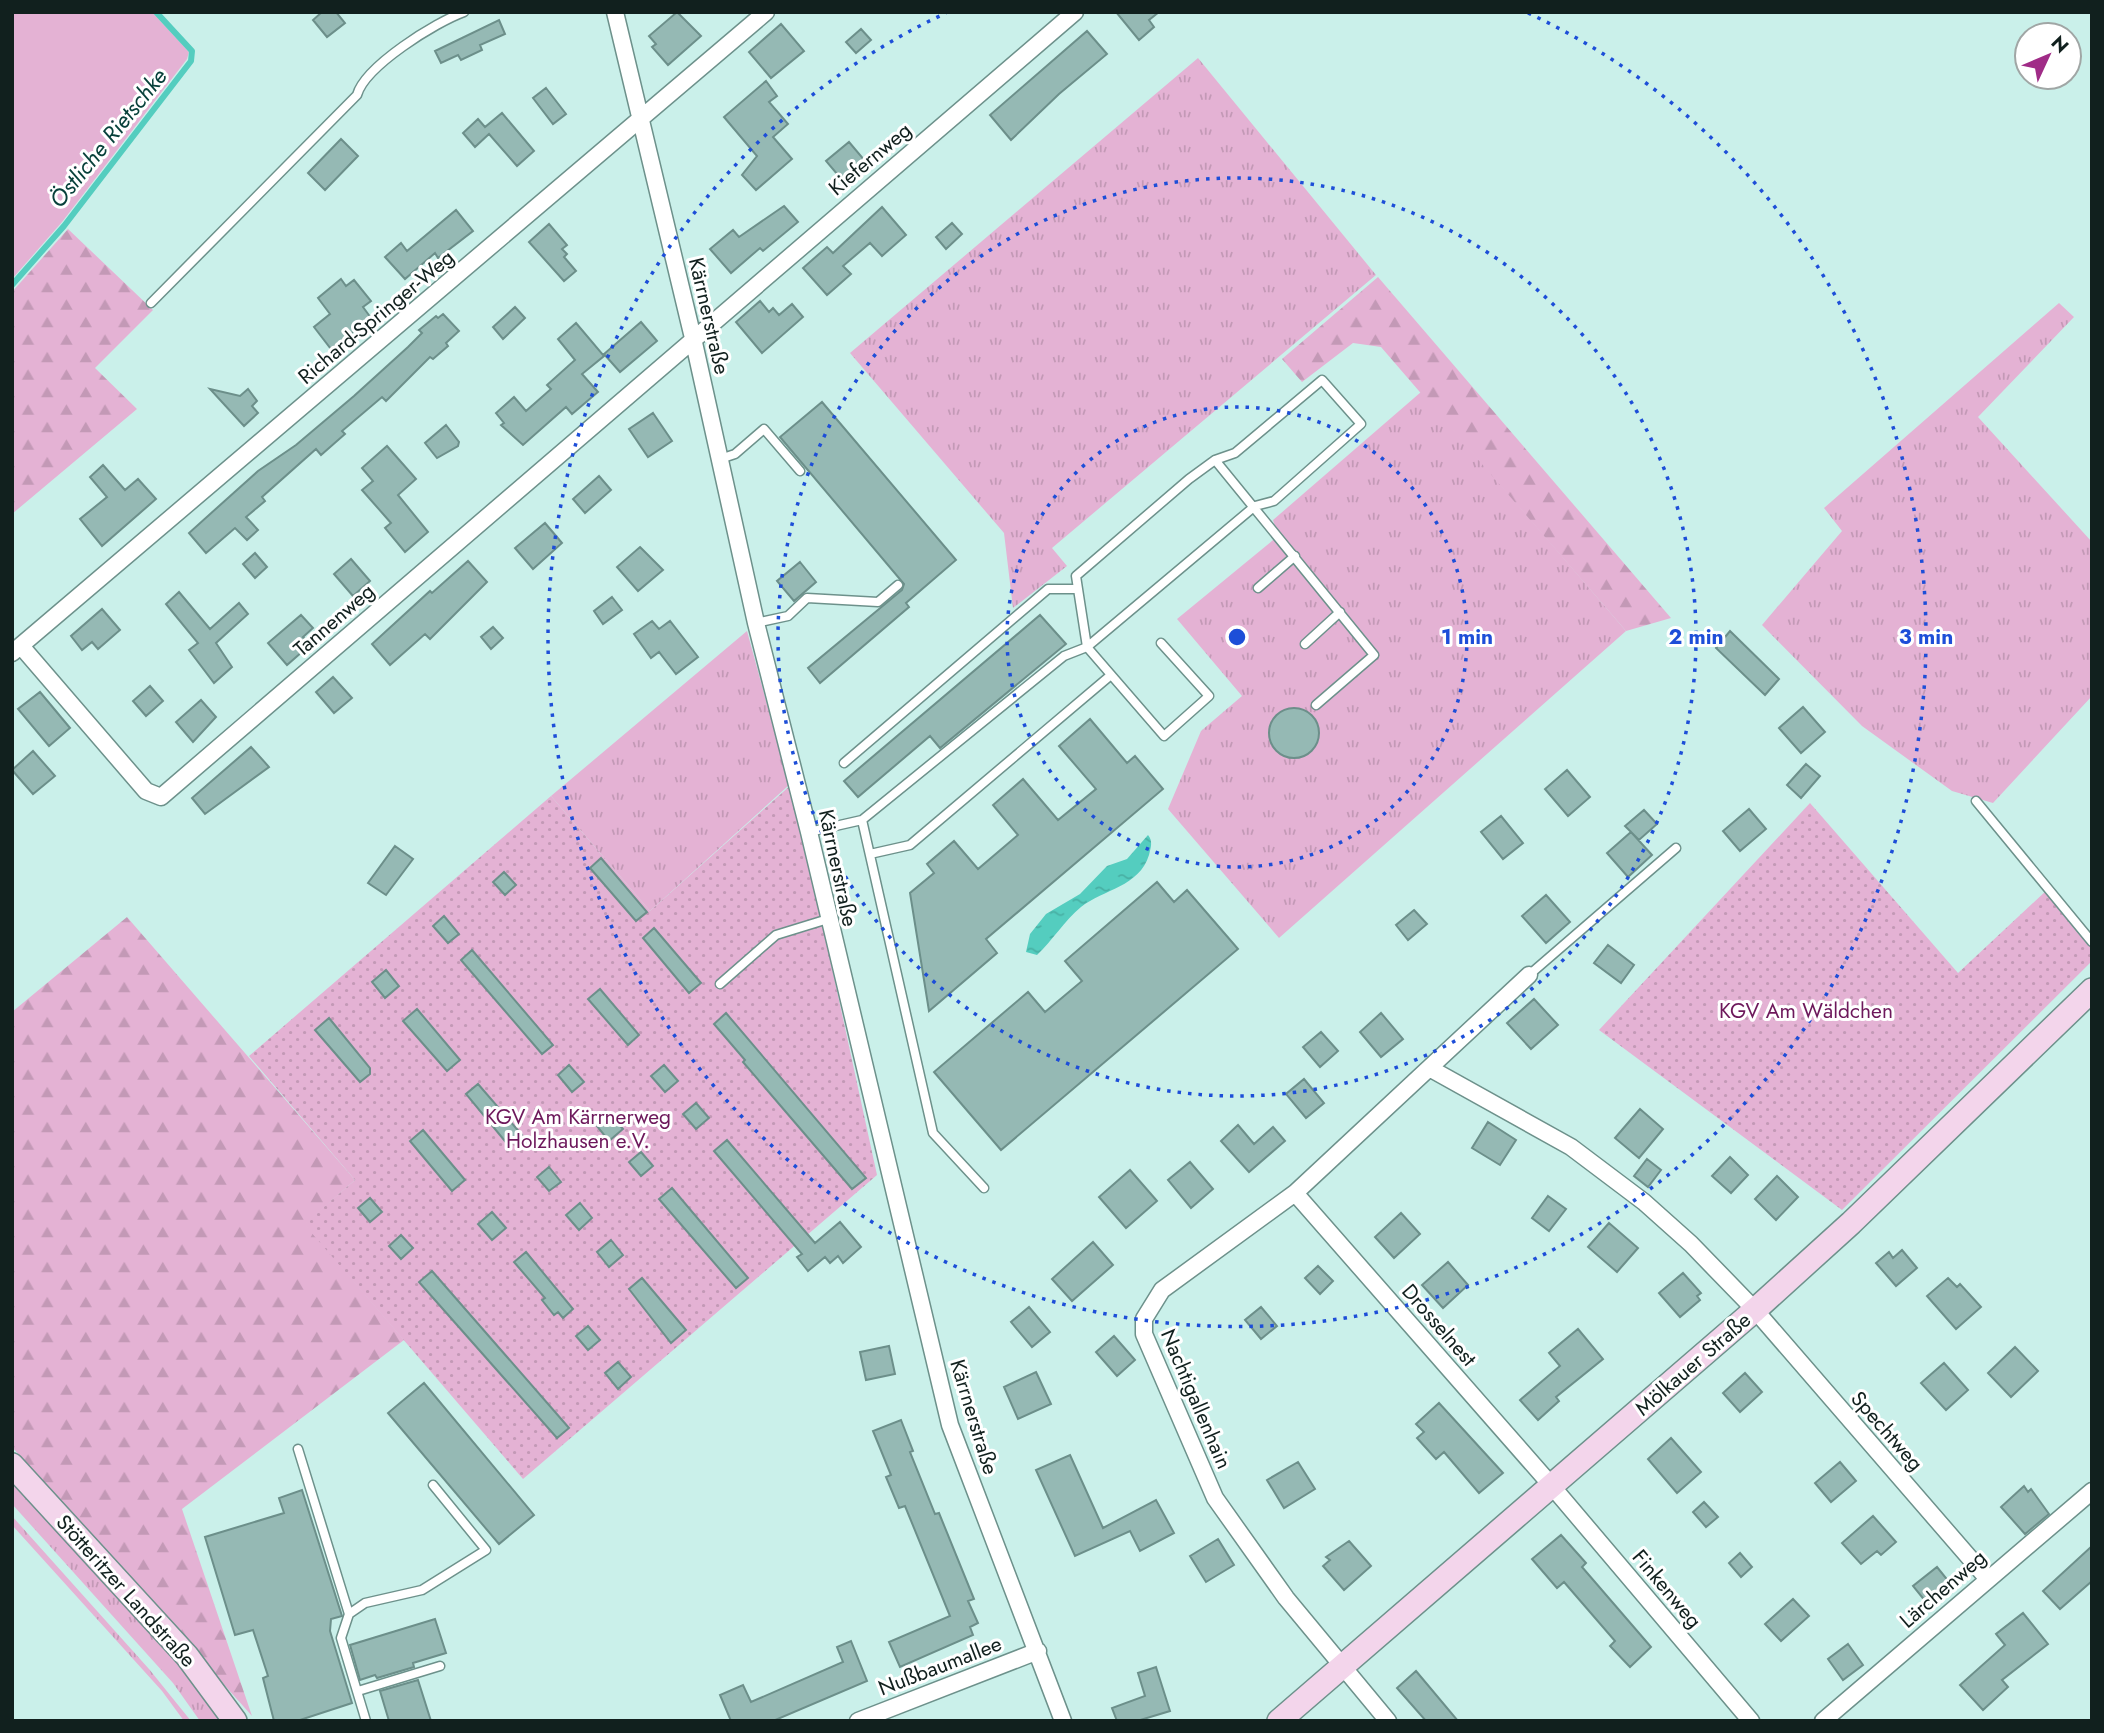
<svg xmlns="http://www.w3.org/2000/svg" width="2104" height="1733" viewBox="0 0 2104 1733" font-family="Jost,sans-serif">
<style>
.grass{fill:url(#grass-tufts)}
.forest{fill:url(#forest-firs)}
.garden{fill:url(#garden-dots)}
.pitch{fill:#e4b2d4}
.water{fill:url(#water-ripples)}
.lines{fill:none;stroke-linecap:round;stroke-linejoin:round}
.stream{stroke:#54cdbf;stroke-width:6}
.building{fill:#95b9b4;stroke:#6c8f8a;stroke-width:2}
.lane-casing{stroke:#6d918b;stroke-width:11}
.street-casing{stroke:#6d918b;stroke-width:19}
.secondary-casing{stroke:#6d918b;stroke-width:26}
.lane{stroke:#fff;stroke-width:8}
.street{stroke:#fff;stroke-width:16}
.secondary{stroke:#f3d5eb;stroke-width:23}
.ring{fill:none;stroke:#1d4ed8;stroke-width:3.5;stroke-dasharray:3.5 7}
.labels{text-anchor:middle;stroke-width:6;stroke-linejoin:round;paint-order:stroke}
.street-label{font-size:21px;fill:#11201e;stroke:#fff}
.park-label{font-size:21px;fill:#6d185b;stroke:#fff}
.water-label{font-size:23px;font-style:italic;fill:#08413b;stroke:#fff}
.centre{fill:#1d4ed8;stroke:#fff;stroke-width:3.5}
.ring-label{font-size:21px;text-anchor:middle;font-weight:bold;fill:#1d4ed8;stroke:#fff;stroke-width:6;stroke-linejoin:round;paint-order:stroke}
</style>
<defs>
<pattern id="grass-tufts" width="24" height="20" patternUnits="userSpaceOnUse" patternTransform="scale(1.75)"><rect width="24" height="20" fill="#e4b2d4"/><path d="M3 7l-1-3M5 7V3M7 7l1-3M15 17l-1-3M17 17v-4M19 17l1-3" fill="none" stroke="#c399b6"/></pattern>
<pattern id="forest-firs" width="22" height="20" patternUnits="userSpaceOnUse" patternTransform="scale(1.75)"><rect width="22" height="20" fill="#e4b2d4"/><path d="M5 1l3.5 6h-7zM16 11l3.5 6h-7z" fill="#c399b6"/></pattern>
<pattern id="garden-dots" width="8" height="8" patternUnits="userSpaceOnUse" patternTransform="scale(1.75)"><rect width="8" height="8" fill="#e4b2d4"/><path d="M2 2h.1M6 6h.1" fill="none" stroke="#c399b6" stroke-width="1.8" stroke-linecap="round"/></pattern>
<pattern id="water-ripples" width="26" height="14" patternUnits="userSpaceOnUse" patternTransform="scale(1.75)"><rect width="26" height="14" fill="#54cdbf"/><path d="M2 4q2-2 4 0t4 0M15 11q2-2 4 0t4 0" fill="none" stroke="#48b0a4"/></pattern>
</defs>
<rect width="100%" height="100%" fill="#caf0ea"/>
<!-- grass -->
<path class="grass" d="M1198 58 1376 275 1052 548 1067 566 1013 608 1004 533 850 353Z
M2059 303 2074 317 1978 417 2092 542V696L1993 803 1952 791 1862 726 1762 625 1842 531 1824 508Z
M1421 392 1626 631 1279 938 1168 809 1201 731 1242 696 1177 619 1278 536 1273 520Z
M747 631 789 785 650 911 551 796Z
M12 1478 183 1663 225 1721H200L173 1683 12 1504Z
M12 1516 149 1669 191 1721H184L162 1691 12 1525Z"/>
<!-- forest -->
<path class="forest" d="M68 229 153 310 95 368 137 409 12 514V292Z
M1378 277 1671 618 1626 631 1381 347 1353 343 1302 382 1282 359Z
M127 917 355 1180 305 1224 404 1340 182 1509 252 1716 12 1447V1012Z"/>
<!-- garden -->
<path class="garden" d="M792 784 877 1175 523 1479 304 1224 355 1180 249 1056 551 796 650 911Z
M1810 803 1958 973 2048 889 2092 942V961L1842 1210 1599 1030Z"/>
<!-- pitch -->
<path class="pitch" d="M12 12H152L189 52 187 59 62 222 12 279Z"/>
<!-- water -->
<path class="water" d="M1148 835C1153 841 1151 847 1149 855 1139 887 1104 889 1081 907 1065 920 1052 941 1037 955L1026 952 1030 934 1046 914 1080 894 1107 866 1127 859Z"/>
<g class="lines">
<!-- stream -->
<path class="stream" d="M12 285 64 226 191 61 192 51 156 12"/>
</g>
<!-- building -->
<path class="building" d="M322 12H336L345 23 327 37 313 20Z
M677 12 701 36 668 65 652 47 656 44 649 36Z
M1116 12H1159L1149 20 1154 27 1139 40Z
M499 20 505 34 480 45 482 50 461 60 458 55 441 63 435 51Z
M781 24 804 51 771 78 749 52Z
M861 29 871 40 856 53 846 42Z
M1087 31 1107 54 1059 94 1011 140 990 115Z
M766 81 777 96 769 102 788 124 773 137 792 159 756 190 742 175 757 156 724 117Z
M546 88 566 114 553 124 533 98Z
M502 113 534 151 517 166 489 134 475 147 463 133 478 119 485 127Z
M341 139 358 156 325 190 308 173Z
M849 142 866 162 843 181 826 161Z
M784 206 798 222 763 251 760 248 731 273 710 249 733 230 739 237Z
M882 207 906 235 882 256 870 243 843 266 851 274 827 295 803 268 827 247 833 253Z
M456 210 473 231 438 258 435 253 405 279 385 257 401 243 407 251Z
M952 223 962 234 946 249 936 237Z
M549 224 567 245 562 249 567 254 564 257 576 271 564 281 529 242Z
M341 279 346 286 354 280 371 301 363 307 371 318 331 349 314 327 330 314 318 298Z
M760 301 769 312 773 308 779 315 792 304 803 317 762 353 736 322Z
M515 307 525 318 503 339 493 327Z
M443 314 459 331 446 343 448 346 433 359 430 357 386 401 382 397 342 431 345 434 321 455 316 449 262 497 265 501 246 517 258 530 247 540 235 528 206 553 189 533 258 471 296 445 354 396 408 347 422 333 419 330 436 316 438 318Z
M641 322 657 341 620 372 604 354Z
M576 323 604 356 582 374 598 392 572 414 566 407 523 445 501 425 504 423 496 413 514 397 526 411 551 389 547 385 575 360 558 339Z
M210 389 240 396 248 389 257 401 252 406 258 413 244 426Z
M822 402 956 560 906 603 909 607 820 683 808 668 902 590 904 584 780 437Z
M653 413 672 441 648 457 629 429Z
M446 425 459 442 458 446 437 458 425 443Z
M387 446 416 479 398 495 428 532 405 552 385 528 391 523 362 490 373 481 362 468Z
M103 465 125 490 138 479 156 499 102 546 80 519 107 497 90 477Z
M599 476 611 490 585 513 573 499Z
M545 523 562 543 533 569 515 548Z
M640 547 663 570 638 591 617 567Z
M255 553 267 567 255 578 243 564Z
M351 559 370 581 353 596 334 574Z
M468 561 487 582 430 639 425 634 390 665 372 644 430 591 432 593Z
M800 562 816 582 794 601 777 581Z
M179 592 210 629 239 603 248 614 216 643 232 667 214 683 189 650 198 643 166 604Z
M612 597 622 610 603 624 594 611Z
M102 609 120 630 98 649 92 642 82 650 71 636Z
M301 615 313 628 303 637 310 645 287 665 268 643Z
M1040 615 1066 644 940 748 930 736 858 797 844 781Z
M652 621 659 629 670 621 698 657 676 674 659 652 651 658 634 634Z
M493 627 503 638 491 649 481 637Z
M1730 631 1779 679 1765 695 1716 648Z
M333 677 352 698 334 713 316 692Z
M150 686 163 701 146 716 133 701Z
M40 692 70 728 49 746 18 709Z
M201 700 216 717 193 742 176 722Z
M1803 707 1825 732 1801 753 1779 728Z
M1269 733a25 25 0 1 1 50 0a25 25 0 1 1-50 0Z
M1090 719 1127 763 1135 756 1163 789 986 939 997 953 929 1011 910 893 934 873 927 864 954 841 978 869 1018 835 993 805 1023 779 1058 820 1096 789 1059 746Z
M251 747 269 767 205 814 192 798Z
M33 751 55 776 33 794 12 770Z
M1806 764 1820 776 1801 798 1787 785Z
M1567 770 1590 797 1568 816 1545 789Z
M1749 809 1766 829 1740 851 1723 831Z
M1644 810 1657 824 1639 840 1625 826Z
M1501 816 1523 843 1503 859 1481 832Z
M1631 832 1652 855 1628 877 1607 853Z
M395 846 413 859 386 895 368 883Z
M601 858 647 912 636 921 590 868Z
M504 872 516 885 505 895 493 882Z
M1157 882 1174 902 1187 890 1238 949 1001 1150 934 1072 1028 992 1045 1012 1082 981 1065 961Z
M1546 895 1570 922 1546 943 1522 916Z
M1414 910 1427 924 1408 940 1396 925Z
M444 916 459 934 448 943 433 926Z
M654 928 701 983 689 993 643 938Z
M1608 945 1634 965 1621 983 1594 963Z
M472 950 553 1045 542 1054 461 960Z
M386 970 399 986 385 998 372 982Z
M600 989 639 1035 628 1045 588 999Z
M1534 999 1558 1025 1531 1049 1507 1023Z
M417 1009 460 1060 447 1071 403 1021Z
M726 1013 866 1178 852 1189 743 1062 745 1060 714 1024Z
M1381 1013 1403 1039 1381 1057 1360 1032Z
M329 1018 370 1068V1074L360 1082 315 1030Z
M1321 1032 1338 1051 1320 1067 1303 1047Z
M569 1065 584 1082 572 1092 558 1075Z
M664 1065 678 1081 665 1092 651 1076Z
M1304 1079 1324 1103 1306 1118 1286 1094Z
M478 1084 522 1135 509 1146 466 1094Z
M696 1103 709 1118 696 1129 683 1114Z
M1640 1109 1663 1129 1639 1158 1615 1138Z
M610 1114 623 1129 609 1141 596 1125Z
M1488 1122 1516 1140 1500 1165 1472 1148Z
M1238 1125 1254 1144 1273 1127 1285 1141 1249 1172 1221 1141Z
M423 1130 465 1180 452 1191 410 1141Z
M727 1140 815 1243 840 1222 861 1247 843 1263 838 1256 830 1263 825 1257 808 1271 797 1257 802 1254 714 1151Z
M641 1152 653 1166 641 1176 629 1162Z
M1730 1157 1748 1175 1731 1193 1712 1176Z
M1647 1159 1661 1170 1648 1187 1634 1176Z
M1190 1162 1213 1189 1191 1208 1168 1180Z
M549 1167 561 1182 549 1191 537 1177Z
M1130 1170 1157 1201 1126 1228 1099 1197Z
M1777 1176 1798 1197 1776 1220 1755 1199Z
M672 1188 748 1278 736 1288 659 1199Z
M1548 1196 1566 1209 1549 1231 1532 1218Z
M370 1198 382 1212 370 1222 358 1208Z
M580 1203 592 1218 579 1230 566 1215Z
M492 1212 506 1228 492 1240 478 1224Z
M1401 1213 1420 1234 1394 1258 1375 1237Z
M1609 1223 1638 1248 1617 1272 1588 1247Z
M401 1235 413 1248 401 1259 389 1246Z
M611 1240 623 1255 609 1267 597 1252Z
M1093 1242 1113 1265 1072 1301 1052 1279Z
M1902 1250 1917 1268 1896 1286 1876 1263 1889 1252 1893 1258Z
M526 1252 573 1309 563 1318 558 1312 554 1315 542 1300 545 1298 514 1262Z
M1448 1262 1468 1285 1443 1308 1422 1285Z
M1318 1266 1333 1281 1320 1294 1305 1278Z
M432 1271 569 1428 557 1438 419 1282Z
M1683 1273 1701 1293 1697 1296 1700 1300 1680 1317 1659 1293Z
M642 1278 686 1330 671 1343 629 1289Z
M1948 1278 1957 1287 1960 1284 1981 1307 1956 1329 1927 1296Z
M1029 1307 1050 1332 1032 1347 1011 1322Z
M1261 1307 1277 1326 1261 1339 1245 1320Z
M588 1326 600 1340 588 1350 576 1336Z
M1578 1329 1603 1359 1556 1397 1559 1401 1538 1420 1520 1400 1560 1366 1549 1353Z
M1114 1336 1135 1360 1117 1376 1096 1352Z
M889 1346 895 1374 866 1380 860 1352Z
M2015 1347 2038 1371 2011 1397 1988 1373Z
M618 1362 631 1377 618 1389 605 1373Z
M1944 1363 1968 1390 1946 1410 1921 1383Z
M1036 1372 1051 1404 1018 1419 1004 1387Z
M1745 1373 1762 1392 1740 1412 1723 1393Z
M424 1383 534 1515 499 1544 388 1413Z
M1439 1403 1503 1473 1479 1493 1444 1452 1436 1459 1417 1438 1424 1432 1416 1424Z
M901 1420 913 1451 910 1452 935 1514 939 1513 974 1599 968 1601 978 1623 970 1627 973 1635 900 1667 889 1642 950 1616 905 1506 899 1508 886 1477 891 1475 873 1431Z
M1671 1438 1701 1472 1677 1493 1648 1459Z
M1070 1455 1103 1528 1156 1500 1174 1533 1140 1551 1130 1531 1075 1556 1036 1470Z
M1298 1462 1315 1489 1284 1508 1267 1480Z
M1840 1462 1856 1481 1831 1502 1815 1483Z
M2024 1486 2028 1492 2031 1489 2049 1514 2025 1534 2001 1507Z
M302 1490 342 1616 331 1619 330 1631 352 1703 297 1721H274L263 1678 268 1676 253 1630 235 1635 205 1537 284 1513 279 1498Z
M1704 1502 1718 1517 1706 1527 1693 1512Z
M1873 1516 1896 1542 1881 1555 1877 1551 1861 1564 1842 1543Z
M1561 1535 1586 1563 1582 1567 1651 1647 1630 1667 1610 1646 1615 1641 1564 1582 1557 1588 1532 1559Z
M1218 1539 1234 1565 1206 1582 1190 1556Z
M1349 1541 1371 1566 1344 1590 1323 1566 1330 1560 1326 1557Z
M2092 1546V1581L2060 1609 2043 1591Z
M1740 1553 1752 1567 1741 1577 1729 1563Z
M1937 1567 1954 1588 1930 1607 1913 1586Z
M1793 1599 1809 1616 1781 1641 1765 1624Z
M2023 1613 2048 1644 2002 1680 2008 1687 1983 1710 1960 1685 2005 1645 1996 1634Z
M435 1619 446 1653 413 1663 414 1667 377 1678 375 1675 360 1680 350 1645Z
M851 1641 867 1681 773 1721H731L720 1695 743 1685 751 1702 843 1662 837 1647Z
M1848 1644 1863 1665 1843 1680 1828 1659Z
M1156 1667 1170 1711 1137 1721H1117L1112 1708 1145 1696 1138 1673Z
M1416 1671 1458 1721H1426L1397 1688Z
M418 1680 431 1721H389L380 1691Z"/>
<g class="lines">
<defs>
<path id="lane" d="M151 303 357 95C365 66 436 22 464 12
M720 459 735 454 764 429 800 471
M1215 460 1374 655 1316 705
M1258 588 1295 556
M756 623 788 616 807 598 878 602 898 585
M1305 644 1340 612
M844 763 1048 589H1078
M1976 801 2092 942
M862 820 933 1133 984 1188
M809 832 862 820 1064 656 1087 647 1255 506 1274 501 1361 424 1322 380 1235 453 1215 460 1189 479 1076 576 1087 647 1164 736 1209 696 1161 643
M870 854 910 845 1111 675
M1529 975 1676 848
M720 984 776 935 828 919
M298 1449 349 1614
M358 1691 440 1666
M366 1721 341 1638 349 1614 365 1603 422 1590 486 1550 433 1485"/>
<path id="street" d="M615 12 693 338 756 623 809 832 950 1425 1063 1721
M21 646 146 791 161 797 1075 12
M12 653 766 12
M1431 1069 1571 1147 1644 1202 1691 1244 1755 1310 1987 1578
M1295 1193 1551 1485 1751 1721
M858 1721 1038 1651
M1388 1721 1286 1598 1215 1498 1144 1334V1319L1162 1290 1295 1193 1529 975
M1823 1721 2092 1491"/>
<path id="secondary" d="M12 1465 187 1656 235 1721
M1279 1721 1755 1310 1851 1223 2092 990"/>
</defs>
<!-- lane casing -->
<use href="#lane" class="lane-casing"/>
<!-- street casing -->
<use href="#street" class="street-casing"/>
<!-- secondary casing -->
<use href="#secondary" class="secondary-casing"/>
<!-- lane -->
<use href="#lane" class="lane"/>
<!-- street -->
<use href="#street" class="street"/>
<!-- secondary -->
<use href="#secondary" class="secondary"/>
</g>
<!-- distance rings -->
<g class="ring">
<circle cx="1237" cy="637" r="230"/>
<circle cx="1237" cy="637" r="459"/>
<path d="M1528 13A689 689 0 1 1 946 13"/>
</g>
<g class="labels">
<!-- street labels -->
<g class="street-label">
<text transform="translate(870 159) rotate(-40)" y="7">Kiefernweg</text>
<text transform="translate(709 316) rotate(77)" y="7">Kärrnerstraße</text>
<text transform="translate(376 317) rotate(-40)" y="7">Richard-Springer-Weg</text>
<text transform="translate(334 620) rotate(-41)" y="7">Tannenweg</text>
<text transform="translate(838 868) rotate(78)" y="7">Kärrnerstraße</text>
<text transform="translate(1439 1325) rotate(49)" y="7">Drosselnest</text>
<text transform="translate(1693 1364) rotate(-41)" y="7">Mölkauer Straße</text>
<text transform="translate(1196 1399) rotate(67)" y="7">Nachtigallenhain</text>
<text transform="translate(974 1417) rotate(73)" y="7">Kärrnerstraße</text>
<text transform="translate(1887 1431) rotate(49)" y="7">Spechtweg</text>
<text transform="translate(1667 1589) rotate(50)" y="7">Finkenweg</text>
<text transform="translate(1943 1589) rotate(-41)" y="7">Lärchenweg</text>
<text transform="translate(126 1591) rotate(48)" y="7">Stötteritzer Landstraße</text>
<text transform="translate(940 1666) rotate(-21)" y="7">Nußbaumallee</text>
</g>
<!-- park labels -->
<g class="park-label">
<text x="1806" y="1018">KGV Am Wäldchen</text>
<text x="578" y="1124">KGV Am Kärrnerweg<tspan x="578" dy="24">Holzhausen e.V.</tspan></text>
</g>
<!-- water labels -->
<g class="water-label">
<text transform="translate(108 138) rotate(-51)" y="8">Östliche Rietschke</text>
</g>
</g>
<circle cx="1237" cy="637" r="10" class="centre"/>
<g class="ring-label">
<text x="1467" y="644">1 min</text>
<text x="1696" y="644">2 min</text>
<text x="1926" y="644">3 min</text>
</g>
<!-- border -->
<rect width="2104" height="1733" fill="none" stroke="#11201e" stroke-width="28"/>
<!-- north arrow -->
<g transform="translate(2048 56) rotate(46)"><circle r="33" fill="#ffffff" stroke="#a0a6a5" stroke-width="2"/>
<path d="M0-5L12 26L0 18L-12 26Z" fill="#a02c87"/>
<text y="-10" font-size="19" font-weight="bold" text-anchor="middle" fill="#11201e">N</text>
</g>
</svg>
